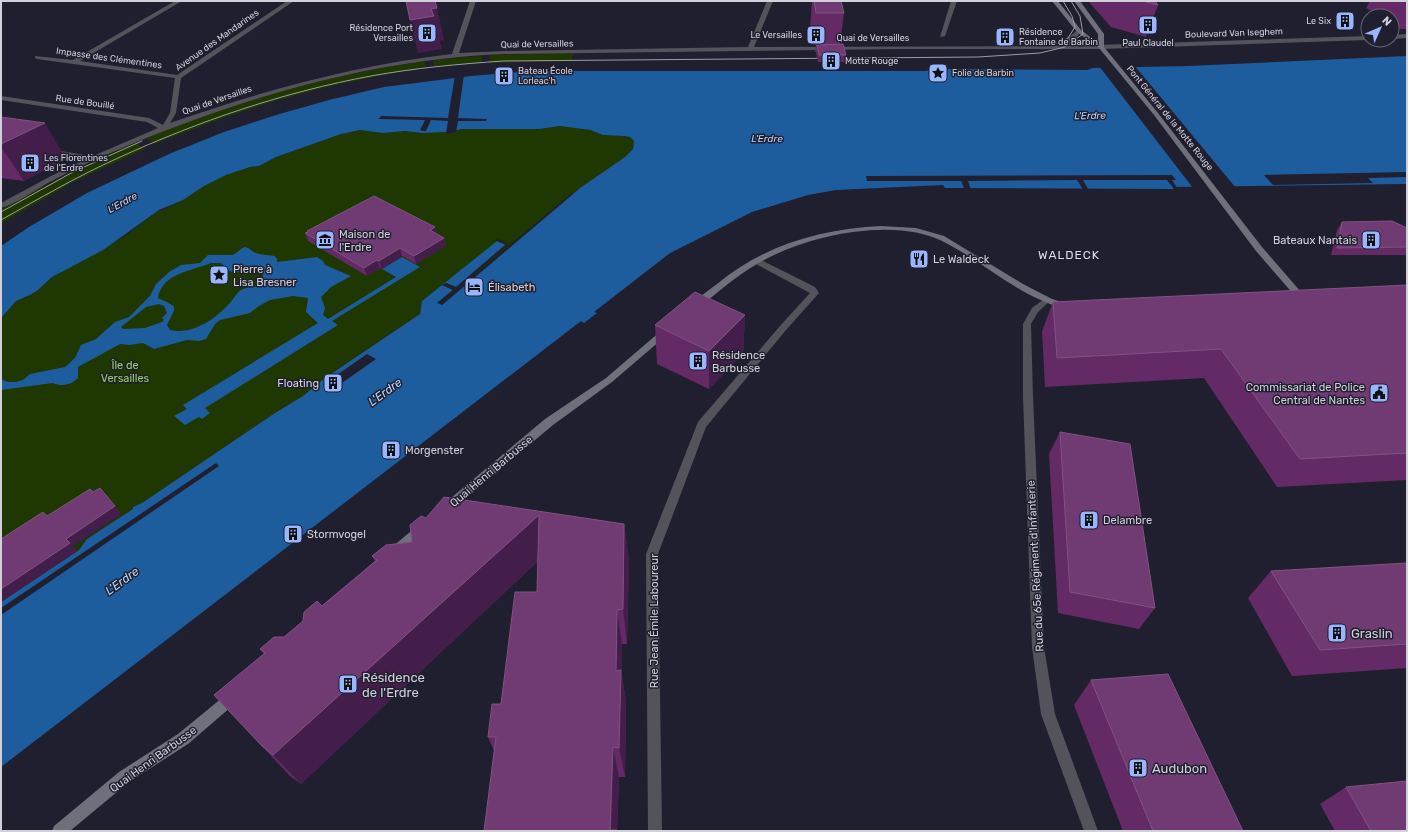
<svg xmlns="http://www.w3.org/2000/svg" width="1408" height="832" viewBox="0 0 1408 832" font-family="Rubik,sans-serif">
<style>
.green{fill:#1f3700}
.water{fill:#1d5d9e;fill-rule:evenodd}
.pier{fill:#201f2f}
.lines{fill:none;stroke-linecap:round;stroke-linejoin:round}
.street{fill:#54535b;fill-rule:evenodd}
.secondary{fill:#706f7c;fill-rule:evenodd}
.tram{stroke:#9c9ba7;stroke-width:1}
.wall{fill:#642a65}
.shaded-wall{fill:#441e4a}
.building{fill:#703b72;stroke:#7f5382}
.labels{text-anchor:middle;stroke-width:3;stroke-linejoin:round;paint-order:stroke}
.far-poi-label{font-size:9px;fill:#d1d0db;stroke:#201f2f;text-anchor:start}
.far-street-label{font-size:9px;fill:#d1d0db;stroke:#201f2f}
.far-water-label{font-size:10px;font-style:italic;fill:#b7d6fb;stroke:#201f2f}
.poi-label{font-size:11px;fill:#d1d0db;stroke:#201f2f;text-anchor:start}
.park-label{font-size:11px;fill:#9ad264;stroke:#201f2f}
.street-label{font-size:11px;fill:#d1d0db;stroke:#201f2f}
.neighbourhood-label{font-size:12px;letter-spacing:1px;fill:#dfdff4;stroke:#201f2f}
.water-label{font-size:12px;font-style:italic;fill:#b7d6fb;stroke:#201f2f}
.near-poi-label{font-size:13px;fill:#d1d0db;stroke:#201f2f;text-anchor:start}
</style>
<rect width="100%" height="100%" fill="#201f2f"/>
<!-- green -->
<path class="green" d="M573 53 572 61 489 63 490 55Z
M482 56V63L434 67 433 60Z
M424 61 427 68C329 82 246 107 155 144L145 138C175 127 206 114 237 104 298 84 361 71 424 61Z
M560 126 590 130 603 135 624 136 630 137 634 141 633 149 625 157 580 188 442 305 422 301 420 314 325 378 303 396 275 413 142 503 133 507 134 509 87 539 79 550 1 602V318L16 301 31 295 38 290 52 277 125 236 155 213 183 200 204 186 226 175 250 167 259 166 276 157 341 134 360 130 383 133 405 131 422 133 463 129H539Z
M135 142 145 149 73 182 1 224V209L75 170Z"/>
<!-- water -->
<path class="water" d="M1407 56V184L1173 187 1174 189 945 188 943 185 836 190 808 195 752 212 670 253 594 312 597 313 584 323 581 321 1 767V602L79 550 87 539 133 509V507L142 503 275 413 303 396 325 378 420 314 422 301 497 241 506 244 456 287 446 283 443 285 453 290 438 302 442 305 580 188 625 157 633 149 634 141 630 137 624 136 603 135 590 130 560 126 539 129H463L445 132 422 133 405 131 383 133 360 130 341 134 276 157 259 166 250 167 226 175 204 186 183 200 159 210 103 250 52 277 38 290 30 295 16 301 1 318V246L29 227 87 193 169 154 224 132 276 115 329 100 384 87 471 76 531 71H925L941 69 1088 70 1092 68 1188 66Z
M244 247C249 247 251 251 256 253 262 255 268 255 275 256L277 259V262L317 257 323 261 325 265 351 276 331 287 321 297 325 308 323 315 328 319 396 277 382 269 402 257 420 267 332 321 338 325 205 408 210 413 202 419 199 417 185 425 174 416 187 409 183 405 318 323 306 312 308 298 293 296 270 300 259 306 250 313 220 320 215 324 206 339 199 341 187 340 154 349 143 343 129 345 120 344 78 367V378C71 385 62 387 53 383L1 390V379L8 382H16L23 380 30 374 65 367 75 358 81 345 96 339 115 322 129 317 150 296 156 284 169 272 181 265 200 263 208 255H233ZM211 263H221C224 265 225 268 228 270 236 276 248 268 258 268L263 274V281L259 286C253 287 247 287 241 290 236 293 233 300 229 304 214 320 192 335 170 330L167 325C177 304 179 308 158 298 162 273 192 271 211 263ZM159 304 164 306 167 313 162 318 164 320 162 322 145 328 123 329 121 327 146 307Z"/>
<!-- pier -->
<path class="pier" d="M1134 65 1236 188H1193L1099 66Z
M464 74 458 118 487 119 486 121H458L456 132 446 134 448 121 431 120 426 131H423L420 130 425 120 379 119 381 116 448 118 455 75Z
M1407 172V177L1368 178 1373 183 1273 185 1264 175Z
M1172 175 1176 180H1172L1178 189H1174L1167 180H1083L1089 191H1084L1077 180 968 181 971 190H965L961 181H867L866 176Z
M572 193 573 194 442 305 437 303 453 290 442 285 446 283 456 287 506 245 495 240 498 239 507 243 508 245 457 289H455L454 291 441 302Z
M367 354 376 359 332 390 324 384Z
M216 463 219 466 1 615V608Z"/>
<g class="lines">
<!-- street -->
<path class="street" d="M175 1H182L80 61 177 75 287 1H294L181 78 176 113 170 123C261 91 356 65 452 54L470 1H476L459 53 505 51 748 47 767 1H773L754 47 1058 46 1079 29 1082 31 1081 32 1074 40 1066 46 1368 36V40L1102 49H898L505 54C372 59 241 98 120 149 95 159 70 171 46 184 33 192 15 204 1 208V203L51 176 86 159 50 153 46 151 47 149 93 156 158 128 147 122 1 100V96L149 118 163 125 170 113 175 78 37 59 35 58V56L73 60Z
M951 1H957L945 36 940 37Z
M1407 34V38L1392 39V35Z
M757 258 815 287 819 293 786 330 706 427 658 554 662 831H648L646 554 698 422 780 326 810 293 754 263 753 261 754 259Z
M1047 297 1051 300 1038 312 1031 324 1033 397 1044 647 1055 714 1098 831H1084L1041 714 1032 647 1023 397V324L1032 308Z"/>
<!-- secondary -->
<path class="secondary" d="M1052 1H1058L1081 30 1098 43V34L1074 1H1080L1104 34V47L1158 113 1262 247 1301 292 1302 294 1301 296H1295L1256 251 1154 115 1099 48 1077 32Z
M881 226 916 228 944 236 1023 284 1052 299 1068 304 1069 306 1065 309C1020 297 986 264 946 243 895 215 804 236 757 264 736 276 718 292 699 308L696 309 692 306C698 297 709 290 717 284 764 245 821 229 881 226Z
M665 329 668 330 670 332 668 334 612 382 553 425 453 509 449 510 445 509 444 506 445 503 545 419 606 378 662 330Z
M421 524 425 526 427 529 425 532 399 554 395 556 391 554 389 551 391 548 417 526Z
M233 691 238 693 240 697 238 701 188 744 129 782 70 831H52L54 826 119 772 178 734 228 693Z"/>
<!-- tram -->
<path class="tram" d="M1053 45 1068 38 1075 27 1072 16 1063 1
M1 212 73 172 142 141
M1 220C40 198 78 176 118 158 199 121 284 92 371 76 415 68 459 64 503 61L978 57 1040 53 1065 47 1083 34 1080 16 1071 1"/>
</g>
<!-- wall -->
<path class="wall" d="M812 1H841L844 13 840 44 846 55 845 62H818L816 52H815L816 45H813L810 30Z
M1088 1H1155L1158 5 1146 37 1111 27Z
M1370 1H1407V29H1401L1392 24V16H1380L1366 8Z
M1 117 66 159 24 181 1 178Z
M1342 222 1407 228V255H1331L1337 230Z
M307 231 437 234 444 238 446 245 416 264 402 256 382 269 380 268 367 276 308 241 305 233 307 232Z
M1407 285V480L1277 487 1204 378 1045 387 1042 331 1053 302Z
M745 315 743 354 709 389 657 364 655 325Z
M1060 432 1155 608 1139 629 1058 613 1049 454Z
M426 518 624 524 629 561 627 644H622V676L626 702 625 777H619L617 831H484L494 751 488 737 501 704 537 592 538 561 301 784 290 776 214 695 264 654 260 649 284 637 375 561 372 556 412 542Z
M1407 563V668L1292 676 1248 598 1271 571Z
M1091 680 1243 831H1123L1074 705Z
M1346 787 1407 831H1335L1320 804Z"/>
<!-- shaded-wall -->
<path class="shaded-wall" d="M437 8 444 40 440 41 442 49 418 53 410 20 431 9Z
M45 123 66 159 24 181 1 147V144Z
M435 227 437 235 430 230Z
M444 238 446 245 416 264 414 256Z
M400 248 402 256 382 269 379 261Z
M377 260 380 268 367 276 364 268Z
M745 315 743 354 709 389V351Z
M115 506 122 514 73 546 77 551 1 602V589L66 539Z
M539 515 548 552 301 784 273 755Z
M624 524 629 561 627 644 623 609Z
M617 610 622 644V676L626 702 625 777 619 748 616 671Z
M613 747 619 777 617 831H611Z"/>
<!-- building -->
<path class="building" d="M406 1H435L437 8 431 9 434 16 410 20Z
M814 1H841L844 13H816Z
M1143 1H1155L1158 5Z
M843 44 846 55H819L817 45H816Z
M1 117 45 123 1 144Z
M374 196 435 227 430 230 444 238 414 256 400 248 379 261 377 260 364 268 305 233 308 232 307 231Z
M1392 221 1407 228V247L1337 248 1342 222Z
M1407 285V453L1300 459 1221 349 1057 358 1053 302Z
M695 292 745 315 709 351 655 325Z
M1060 432 1130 444 1155 608 1070 592Z
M100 488 115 506 66 539 70 543 1 589V539L43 512 47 516 90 489 93 492Z
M444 497 624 524 623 609 617 610 616 671 621 670 619 748 613 747 610 830H617V831H484L496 737H488L492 704H501L515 592H537L539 515 273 755 262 746 214 695 265 653 260 649 274 637H284L303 621 304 612 317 601 322 606 377 560 372 556 386 545 412 542 410 525 421 516 426 518Z
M1407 563V644L1320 650 1271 571Z
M1168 674 1243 831H1153L1091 680Z
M1407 781V831H1371L1346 787Z"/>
<!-- icons -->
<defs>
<symbol id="building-square" viewBox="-11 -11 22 22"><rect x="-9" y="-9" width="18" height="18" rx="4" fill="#97b6fd" stroke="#201f2f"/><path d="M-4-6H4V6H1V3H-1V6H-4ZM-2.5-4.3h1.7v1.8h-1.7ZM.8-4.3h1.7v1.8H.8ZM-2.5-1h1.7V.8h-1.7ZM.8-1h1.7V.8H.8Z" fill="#111"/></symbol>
<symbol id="sight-square" viewBox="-11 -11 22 22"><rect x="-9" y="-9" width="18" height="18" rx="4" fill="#97b6fd" stroke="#201f2f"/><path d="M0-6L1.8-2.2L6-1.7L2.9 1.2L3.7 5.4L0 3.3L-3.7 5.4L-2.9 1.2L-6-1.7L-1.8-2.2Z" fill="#111"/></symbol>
<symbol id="museum-square" viewBox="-11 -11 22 22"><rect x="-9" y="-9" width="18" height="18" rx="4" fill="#97b6fd" stroke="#201f2f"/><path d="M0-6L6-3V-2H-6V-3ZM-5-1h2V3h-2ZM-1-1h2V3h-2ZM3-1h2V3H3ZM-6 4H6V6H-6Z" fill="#111"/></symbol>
<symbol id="restaurant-square" viewBox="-11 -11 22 22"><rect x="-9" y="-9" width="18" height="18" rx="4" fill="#97b6fd" stroke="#201f2f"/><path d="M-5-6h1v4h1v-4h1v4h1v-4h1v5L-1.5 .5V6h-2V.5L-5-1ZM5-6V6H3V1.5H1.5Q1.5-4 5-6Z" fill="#111"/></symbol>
<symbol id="hotel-square" viewBox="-11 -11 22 22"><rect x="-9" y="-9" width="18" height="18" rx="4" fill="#97b6fd" stroke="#201f2f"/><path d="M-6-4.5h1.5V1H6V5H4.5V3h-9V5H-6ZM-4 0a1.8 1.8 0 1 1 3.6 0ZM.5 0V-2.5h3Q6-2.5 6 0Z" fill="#111"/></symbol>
<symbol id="civic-square" viewBox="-11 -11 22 22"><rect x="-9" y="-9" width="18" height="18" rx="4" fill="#97b6fd" stroke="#201f2f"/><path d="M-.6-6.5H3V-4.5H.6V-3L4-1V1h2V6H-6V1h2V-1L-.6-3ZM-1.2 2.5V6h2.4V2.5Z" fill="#111"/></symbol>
</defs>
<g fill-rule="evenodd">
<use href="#building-square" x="1334" y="10" width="22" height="22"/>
<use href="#building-square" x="1137" y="14" width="22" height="22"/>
<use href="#building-square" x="416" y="22" width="22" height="22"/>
<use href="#building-square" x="805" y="24" width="22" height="22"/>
<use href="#building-square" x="994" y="26" width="22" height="22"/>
<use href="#building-square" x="820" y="50" width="22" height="22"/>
<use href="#sight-square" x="927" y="62" width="22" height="22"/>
<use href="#building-square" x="493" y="65" width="22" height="22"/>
<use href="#building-square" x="19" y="152" width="22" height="22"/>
<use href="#museum-square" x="314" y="229" width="22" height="22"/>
<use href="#building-square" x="1360" y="229" width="22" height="22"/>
<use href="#restaurant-square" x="908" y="248" width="22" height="22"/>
<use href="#sight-square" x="208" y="264" width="22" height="22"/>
<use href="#hotel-square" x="463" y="276" width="22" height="22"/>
<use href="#building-square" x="687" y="350" width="22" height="22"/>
<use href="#building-square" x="322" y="372" width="22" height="22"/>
<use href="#civic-square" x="1368" y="382" width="22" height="22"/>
<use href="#building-square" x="380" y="439" width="22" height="22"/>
<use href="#building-square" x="1078" y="509" width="22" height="22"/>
<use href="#building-square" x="282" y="523" width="22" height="22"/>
<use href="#building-square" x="1326" y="622" width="22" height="22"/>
<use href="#building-square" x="337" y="673" width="22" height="22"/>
<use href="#building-square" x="1127" y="757" width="22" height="22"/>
</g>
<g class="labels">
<!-- far-poi labels -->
<g class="far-poi-label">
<text x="1331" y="24" text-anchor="end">Le Six</text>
<text x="413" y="31" text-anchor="end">Résidence Port<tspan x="413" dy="10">Versailles</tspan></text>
<text x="1019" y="35">Résidence<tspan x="1019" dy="10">Fontaine de Barbin</tspan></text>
<text x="802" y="38" text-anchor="end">Le Versailles</text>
<text x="1148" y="46" text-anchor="middle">Paul Claudel</text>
<text x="845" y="64">Motte Rouge</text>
<text x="518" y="74">Bateau École<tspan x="518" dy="10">Lorleac'h</tspan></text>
<text x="952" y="76">Folie de Barbin</text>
<text x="44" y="161">Les Florentines<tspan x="44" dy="10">de l'Erdre</tspan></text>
</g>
<!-- far-street labels -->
<g class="far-street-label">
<text transform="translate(1234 33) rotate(-2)" y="3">Boulevard Van Iseghem</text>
<text x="873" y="41">Quai de Versailles</text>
<text transform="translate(217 40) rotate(-35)" y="3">Avenue des Mandarines</text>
<text transform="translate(537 44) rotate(-1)" y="3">Quai de Versailles</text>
<text transform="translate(109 58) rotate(8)" y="3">Impasse des Clémentines</text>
<text transform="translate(217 100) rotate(-19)" y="3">Quai de Versailles</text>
<text transform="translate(85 102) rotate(8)" y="3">Rue de Bouillé</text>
<text transform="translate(1170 118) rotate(51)" y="3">Pont Général de la Motte Rouge</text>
</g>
<!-- far-water labels -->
<g class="far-water-label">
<text transform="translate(1090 115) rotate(-1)" y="4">L'Erdre</text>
<text x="767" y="142">L'Erdre</text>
<text transform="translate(122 202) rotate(-29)" y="4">L'Erdre</text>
</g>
<!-- poi labels -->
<g class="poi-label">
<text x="339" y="238">Maison de<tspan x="339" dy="13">l'Erdre</tspan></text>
<text x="1357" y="244" text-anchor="end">Bateaux Nantais</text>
<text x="933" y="263">Le Waldeck</text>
<text x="233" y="273">Pierre à<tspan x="233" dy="13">Lisa Bresner</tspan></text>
<text x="488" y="291">Élisabeth</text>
<text x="712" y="359">Résidence<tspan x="712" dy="13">Barbusse</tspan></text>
<text x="319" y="387" text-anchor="end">Floating</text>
<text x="1365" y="391" text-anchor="end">Commissariat de Police<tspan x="1365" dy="13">Central de Nantes</tspan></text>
<text x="405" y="454">Morgenster</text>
<text x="1103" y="524">Delambre</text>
<text x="307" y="538">Stormvogel</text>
</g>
<!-- park labels -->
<g class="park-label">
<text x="125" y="369">Île de<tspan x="125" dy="13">Versailles</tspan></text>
</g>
<!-- street labels -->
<g class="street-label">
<text transform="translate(491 471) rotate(-40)" y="4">Quai Henri Barbusse</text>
<text transform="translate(1035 566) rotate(-93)" y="4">Rue du 65e Régiment d'Infanterie</text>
<text transform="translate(654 621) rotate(-90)" y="4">Rue Jean Émile Laboureur</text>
<text transform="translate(153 759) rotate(-36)" y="4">Quai Henri Barbusse</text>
</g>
<!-- neighbourhood labels -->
<g class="neighbourhood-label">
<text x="1069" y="259">WALDECK</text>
</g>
<!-- water labels -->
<g class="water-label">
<text transform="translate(385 392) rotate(-36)" y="4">L'Erdre</text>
<text transform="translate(122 581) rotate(-36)" y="4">L'Erdre</text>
</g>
<!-- near-poi labels -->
<g class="near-poi-label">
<text x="1351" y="638">Graslin</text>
<text x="362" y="682">Résidence<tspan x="362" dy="15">de l'Erdre</tspan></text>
<text x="1152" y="773">Audubon</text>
</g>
</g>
<!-- border -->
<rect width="1408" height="832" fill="none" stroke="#d1d0db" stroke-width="4"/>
<!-- north arrow -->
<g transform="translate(1380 28) rotate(45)"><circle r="19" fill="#201f2f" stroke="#676674"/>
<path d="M0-3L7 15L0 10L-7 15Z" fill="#97b6fd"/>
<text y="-6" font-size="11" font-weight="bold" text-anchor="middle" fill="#d1d0db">N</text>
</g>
</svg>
